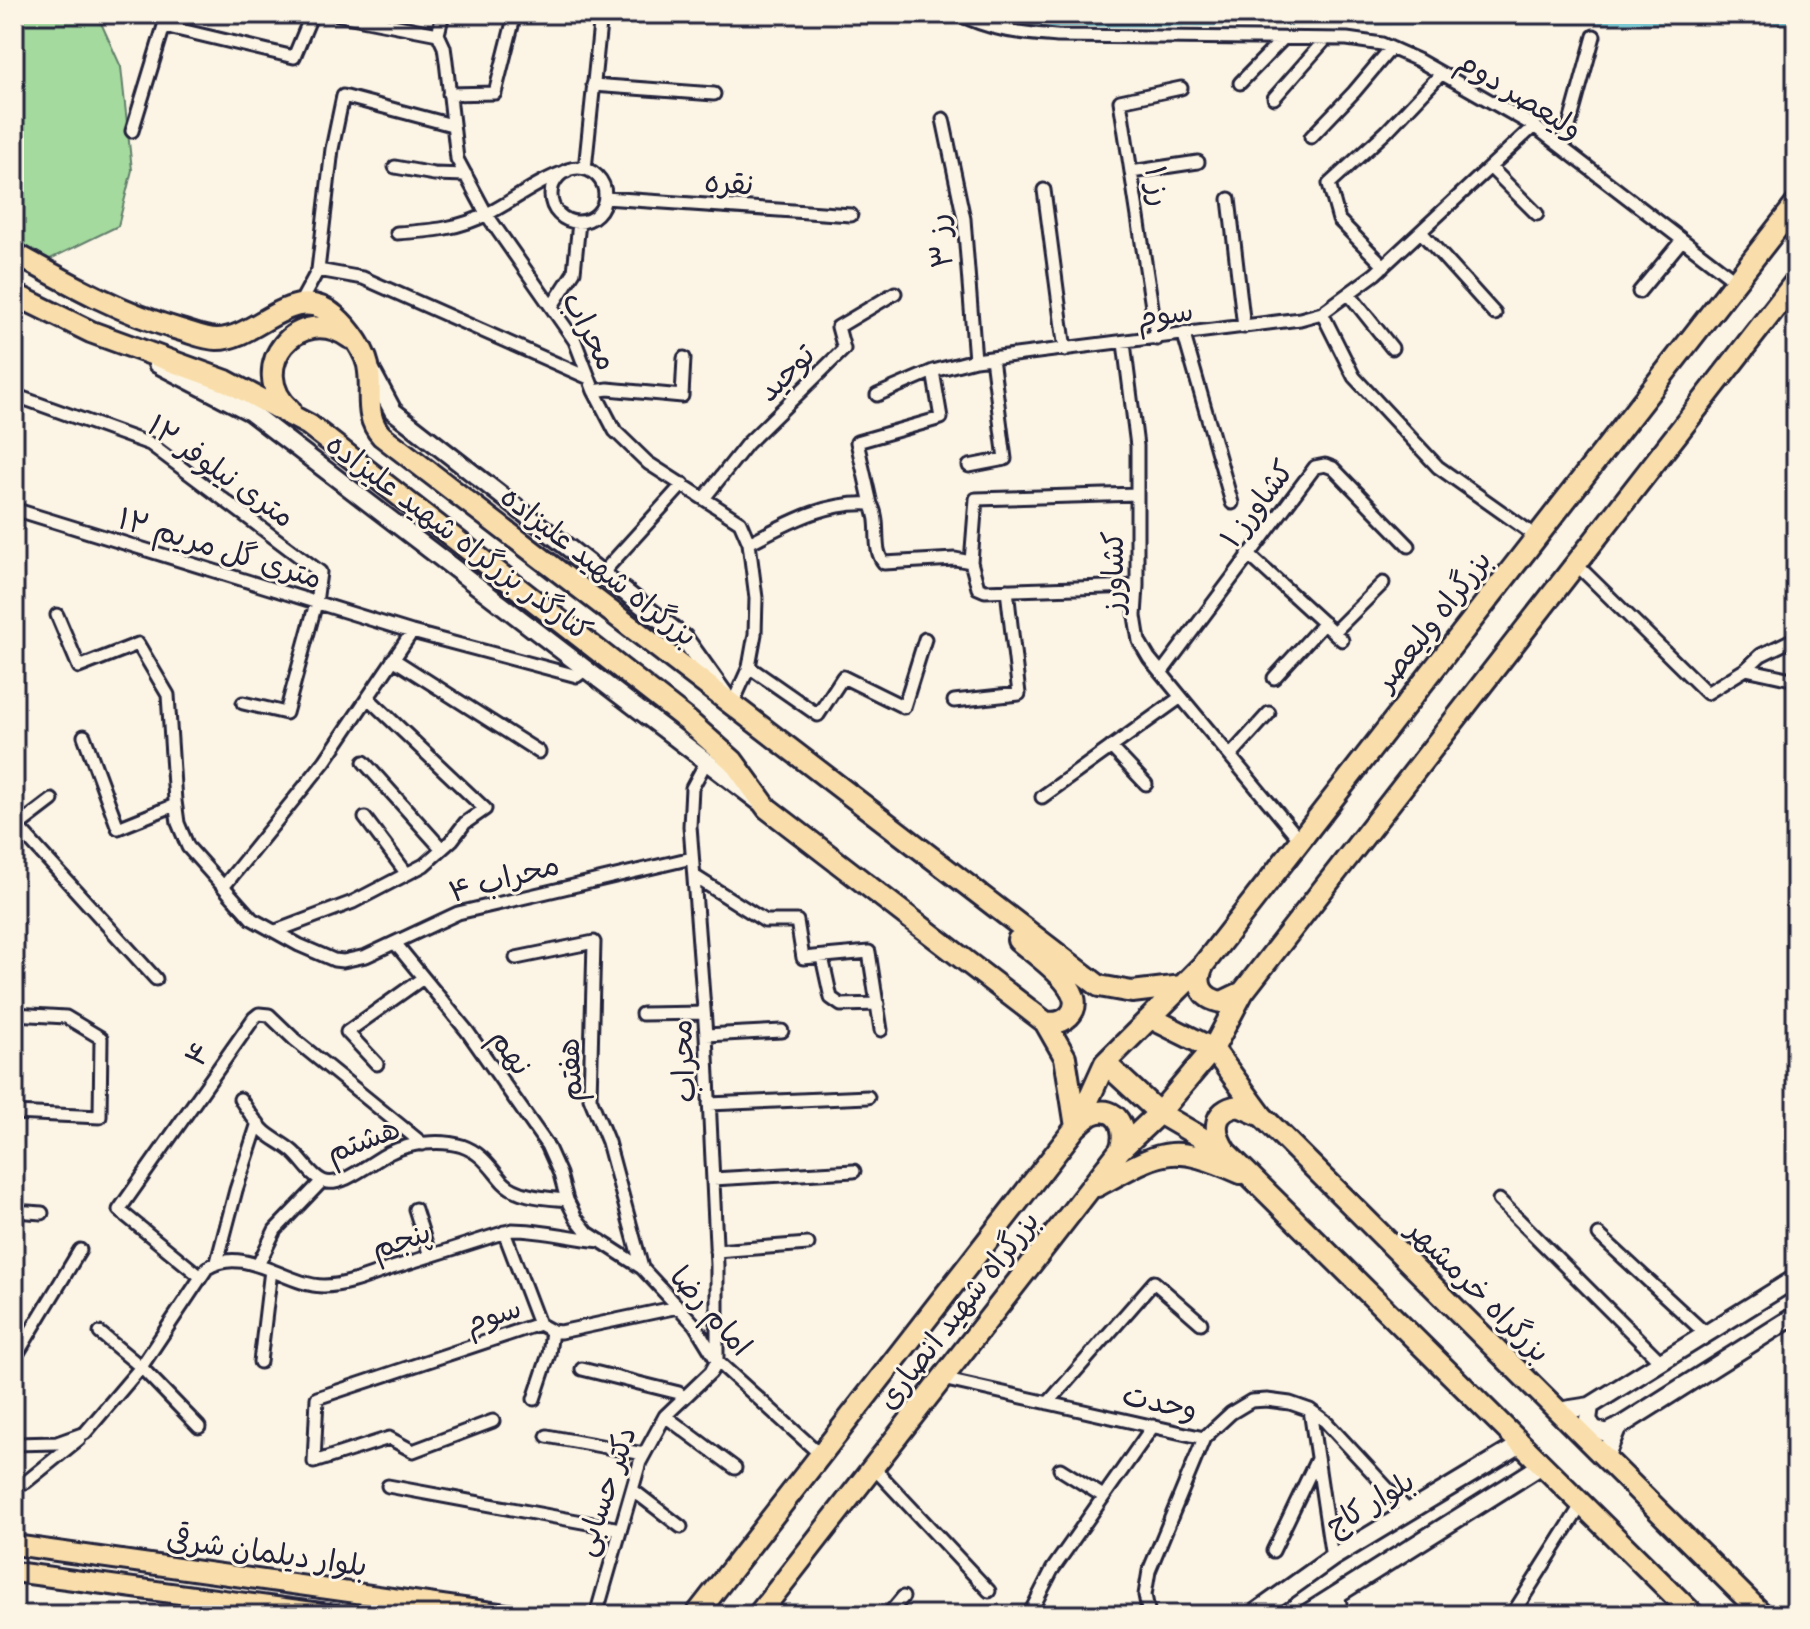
<svg xmlns="http://www.w3.org/2000/svg" width="1810" height="1629" viewBox="0 0 1810 1629" font-family="'Patrick Hand','Playpen Sans Arabic',sans-serif">
<style>
.green{fill:#a4da9e;stroke:#637e6c;stroke-width:2}
.lines{fill:none;stroke-linecap:round;stroke-linejoin:round}
.canal{stroke:#7bcbd4;stroke-width:14}
.street-casing{stroke:#22223b;stroke-width:17}
.secondary-casing{stroke:#22223b;stroke-width:22}
.primary-casing{stroke:#22223b;stroke-width:24}
.highway-casing{stroke:#22223b;stroke-width:26}
.street{stroke:#fcf5e5;stroke-width:11}
.secondary{stroke:#fcf5e5;stroke-width:16}
.primary{stroke:#f9deab;stroke-width:18}
.highway{stroke:#f9deab;stroke-width:20}
.labels{text-anchor:middle;stroke-width:6;stroke-linejoin:round;paint-order:stroke}
.street-label{font-size:30px;fill:#22223b;stroke:#fcf5e5}
</style>
<rect width="100%" height="100%" fill="#fcf5e5"/>
<filter id="ink" filterUnits="userSpaceOnUse"><feTurbulence type="fractalNoise" baseFrequency=".0125" numOctaves="2"/><feDisplacementMap in="SourceGraphic" scale="16" xChannelSelector="R" yChannelSelector="G"/><feConvolveMatrix kernelMatrix="1 2 1 2 8 2 1 2 1" color-interpolation-filters="sRGB"/></filter>
<g filter="url(#ink)">
<!-- green -->
<path class="green" d="M14 14H97L121 67 132 170 118 226 42 263 14 258Z"/>
<g class="lines">
<!-- canal -->
<path class="canal" d="M1012 14 1052 20 1767 16 1796 18"/>
<defs>
<path id="street" d="M336 14 438 34 444 47 446 61 457 159 487 215 575 341 594 391 615 431 648 463 740 522 749 543 756 598 755 634 749 667 732 705
M959 14C991 31 1022 33 1057 36L1347 39 1382 44 1418 60 1534 126 1736 281
M438 34 443 14
M1240 83 1282 40
M593 85 714 94
M449 94 495 93 515 14
M1274 98 1325 40
M943 119 964 219 975 360
M132 131 164 26 294 57 312 14
M1311 137 1354 92 1391 48
M1563 148 1594 36
M395 167 434 174 466 175
M1490 167 1537 214
M551 195a27 27 0 1 1 54 0a27 27 0 1 1-54 0Z
M585 169 601 14
M1131 172 1198 162
M1044 190 1065 350
M605 198 851 215
M1229 199 1244 327
M1421 232 1495 314
M397 233C430 231 460 229 489 213 516 199 538 181 567 171
M1384 266 1339 220 1329 184 1386 132 1441 74
M318 270 363 278 589 378
M1639 292 1682 240
M1349 294 1392 348
M299 305 318 270 332 149 343 96 452 125
M552 306 574 272 579 222
M1322 313 1354 377 1438 467 1537 537
M1184 335 1232 503
M1157 339 1120 101 1181 88
M1124 343 1137 446V586L1135 616 1139 641 1149 658 1181 697 1300 840
M594 391 608 389 682 396 684 358
M14 395 150 444 320 572 316 603 286 713 243 703
M877 395 933 371
M969 466 1005 459 992 358
M705 497 747 444 844 349 838 327 895 293
M871 504 857 442 941 418 933 371 975 360 1300 319 1322 313 1375 274 1534 126
M14 509 412 632 577 676 586 669
M749 543C788 523 826 501 871 504 882 523 871 548 884 563L955 559 971 562 978 588 985 591 1137 586
M1248 554 1342 640
M971 562 976 499 1137 494
M1576 564 1707 693 1746 669 1761 655 1796 638
M606 569 683 484
M57 615 79 667 138 644 168 695 175 801 178 823 188 847 252 919 299 945 334 960 343 961 366 956 458 913 692 858
M1334 632 1383 583
M393 659 539 752
M749 667 818 715 843 677 904 707 925 639
M1746 669 1796 680
M1161 673 1315 467 1325 465 1333 468 1409 546
M1274 678 1324 623
M954 701 1019 694 1007 590
M84 736 118 828 175 805
M1111 747 1146 784
M1230 756 1269 713
M364 762 442 849
M1042 797 1181 697
M365 818 407 874
M18 827 156 979
M14 829 52 800
M694 876 765 921H797L803 958 869 952 881 1030
M224 886 325 761 412 632
M276 931 353 902 424 865 452 840 465 823 485 809 368 698
M395 943 467 1031 547 1145 560 1174 567 1200 576 1218 588 1233 642 1268 695 1325 717 1361 821 1455
M822 957 831 998 841 1005 878 1004
M516 958 594 942 590 1098 608 1142 642 1268
M14 1014 66 1017 101 1038 100 1117 14 1113
M642 1014 704 1013
M706 1035 782 1031
M377 1064 347 1032 423 978
M240 1099C247 1109 254 1120 262 1129 270 1138 283 1143 292 1151 302 1159 311 1176 323 1181 341 1189 374 1160 389 1153 409 1143 440 1139 462 1146 482 1153 490 1167 503 1182 517 1197 547 1198 567 1200
M709 1104 868 1097
M713 1179 854 1171
M1499 1200 1661 1362
M415 1209 430 1256
M14 1211 42 1213
M504 1232 539 1324
M1599 1235 1706 1334
M716 1251 808 1244
M217 1262 236 1190 258 1123
M258 1265 275 1230 322 1181
M201 1277 119 1210 254 1018 259 1014 269 1015 295 1040 423 1144
M100 1333 141 1367 199 1427
M14 1349 19 1351 80 1250
M260 1362 271 1270
M582 1369 679 1393
M942 1379 1204 1438
M534 1399 549 1354 552 1331
M1048 1403 1154 1282 1201 1323
M1310 1410 1332 1558
M665 1416 735 1468
M493 1421 413 1451 389 1438 314 1462 317 1398 539 1324 552 1331 560 1332 678 1307
M547 1436 644 1454
M14 1444 57 1443 85 1433 141 1367 207 1268C245 1244 286 1286 324 1286 345 1286 369 1276 389 1269 430 1256 471 1243 512 1230 542 1230 571 1238 601 1241
M873 1467 989 1591
M1060 1469 1103 1496
M26 1482 79 1439
M388 1486 615 1528
M634 1491 681 1527
M1273 1551 1316 1461
M1338 1593 1342 1615
M189 1615 202 1597
M596 1615 640 1462 665 1416 711 1372 717 1361V1265L706 1035 690 826 692 788 706 762
M888 1615 903 1597
M1029 1615 1052 1570 1153 1426
M1149 1615 1145 1595 1149 1571 1204 1438 1231 1413 1251 1401 1267 1400 1290 1403 1310 1410 1325 1421 1410 1513
M1512 1615 1582 1504"/>
<path id="secondary" d="M157 364 250 412 758 801
M371 370 393 411 684 638 724 694
M1590 1406 1588 1420 1594 1429 1607 1433 1617 1428
M1558 1411 1590 1406 1796 1278
M1605 1458 1617 1428 1796 1315
M1252 1615 1332 1558 1521 1444
M1304 1615 1542 1465"/>
<path id="primary" d="M14 1545 513 1615
M14 1572 336 1615"/>
<path id="highway" d="M14 253C68 283 121 313 181 330 192 333 205 339 217 339 258 339 293 280 335 316 349 328 368 353 369 372 372 396 364 417 382 436L1099 986 1132 992 1182 986
M14 294 91 332 226 381 309 425 687 720 733 761 767 808 1045 1022 1065 1057 1076 1127
M290 410C244 369 299 301 350 338
M1018 940C1035 955 1093 992 1069 1016 1062 1023 1054 1024 1045 1022
M1204 964C1194 982 1201 999 1222 1002L1243 992
M1151 1018 1213 1049 1262 1116 1763 1615
M1105 1063 1159 1113 1226 1152 1694 1615
M1076 1127C1081 1123 1086 1117 1092 1114 1118 1103 1128 1131 1120 1150
M1226 1152C1213 1133 1211 1110 1239 1106L1262 1116
M1097 1186C1164 1150 1169 1142 1241 1173
M696 1615 1076 1127 1105 1063 1204 964 1796 204
M758 1615 1120 1150 1159 1113 1213 1049 1243 992 1796 281"/>
</defs>
<!-- street casing -->
<use href="#street" class="street-casing"/>
<!-- secondary casing -->
<use href="#secondary" class="secondary-casing"/>
<!-- primary casing -->
<use href="#primary" class="primary-casing"/>
<!-- highway casing -->
<use href="#highway" class="highway-casing"/>
<!-- street -->
<use href="#street" class="street"/>
<!-- secondary -->
<use href="#secondary" class="secondary"/>
<!-- primary -->
<use href="#primary" class="primary"/>
<!-- highway -->
<use href="#highway" class="highway"/>
</g>
</g>
<g class="labels">
<!-- street labels -->
<g class="street-label">
<text transform="translate(1520 95) rotate(32)" y="10">ولیعصر دوم</text>
<text transform="translate(729 183) rotate(4)" y="10">نقره</text>
<text transform="translate(1158 186) rotate(81)" y="10">رز ۱</text>
<text transform="translate(940 241) rotate(-96)" y="10">رز ۳</text>
<text transform="translate(1165 314) rotate(-8)" y="10">سوم</text>
<text transform="translate(590 331) rotate(62)" y="10">محراب</text>
<text transform="translate(786 373) rotate(-45)" y="10">توحید</text>
<text transform="translate(221 471) rotate(35)" y="10">۱۲ متری نیلوفر</text>
<text transform="translate(1257 504) rotate(-53)" y="10">کشاورز ۱</text>
<text transform="translate(459 537) rotate(37)" y="10">کنارگذر بزرگراه شهید علیزاده</text>
<text transform="translate(220 548) rotate(17)" y="10">۱۲ متری گل مریم</text>
<text transform="translate(599 566) rotate(38)" y="10">بزرگراه شهید علیزاده</text>
<text transform="translate(1113 572) rotate(-90)" y="10">کشاورز</text>
<text transform="translate(1433 620) rotate(-52)" y="10">بزرگراه ولیعصر</text>
<text transform="translate(504 878) rotate(-15)" y="10">محراب ۴</text>
<text transform="translate(511 1052) rotate(55)" y="10">نهم</text>
<text transform="translate(198 1054) rotate(-55)" y="10">۴</text>
<text transform="translate(683 1061) rotate(-93)" y="10">محراب</text>
<text transform="translate(570 1070) rotate(-93)" y="10">هفتم</text>
<text transform="translate(363 1140) rotate(-21)" y="10">هشتم</text>
<text transform="translate(401 1240) rotate(-18)" y="10">پنجم</text>
<text transform="translate(1479 1291) rotate(45)" y="10">بزرگراه خرمشهر</text>
<text transform="translate(958 1310) rotate(-52)" y="10">بزرگراه شهید انصاری</text>
<text transform="translate(711 1311) rotate(49)" y="10">امام رضا</text>
<text transform="translate(493 1315) rotate(-18)" y="10">سوم</text>
<text transform="translate(1160 1402) rotate(12)" y="10">وحدت</text>
<text transform="translate(605 1491) rotate(-71)" y="10">دکتر حسابی</text>
<text transform="translate(1370 1503) rotate(-31)" y="10">بلوار کاج</text>
<text transform="translate(267 1552) rotate(8)" y="10">بلوار دیلمان شرقی</text>
</g>
</g>
<!-- margin -->
<rect width="1810" height="1629" fill="none" stroke="#fcf5e5" stroke-width="48"/>
<rect x="24" y="24" width="1762" height="1581" fill="none" stroke="#22223b" stroke-width="3" filter="url(#ink)"/>
</svg>
